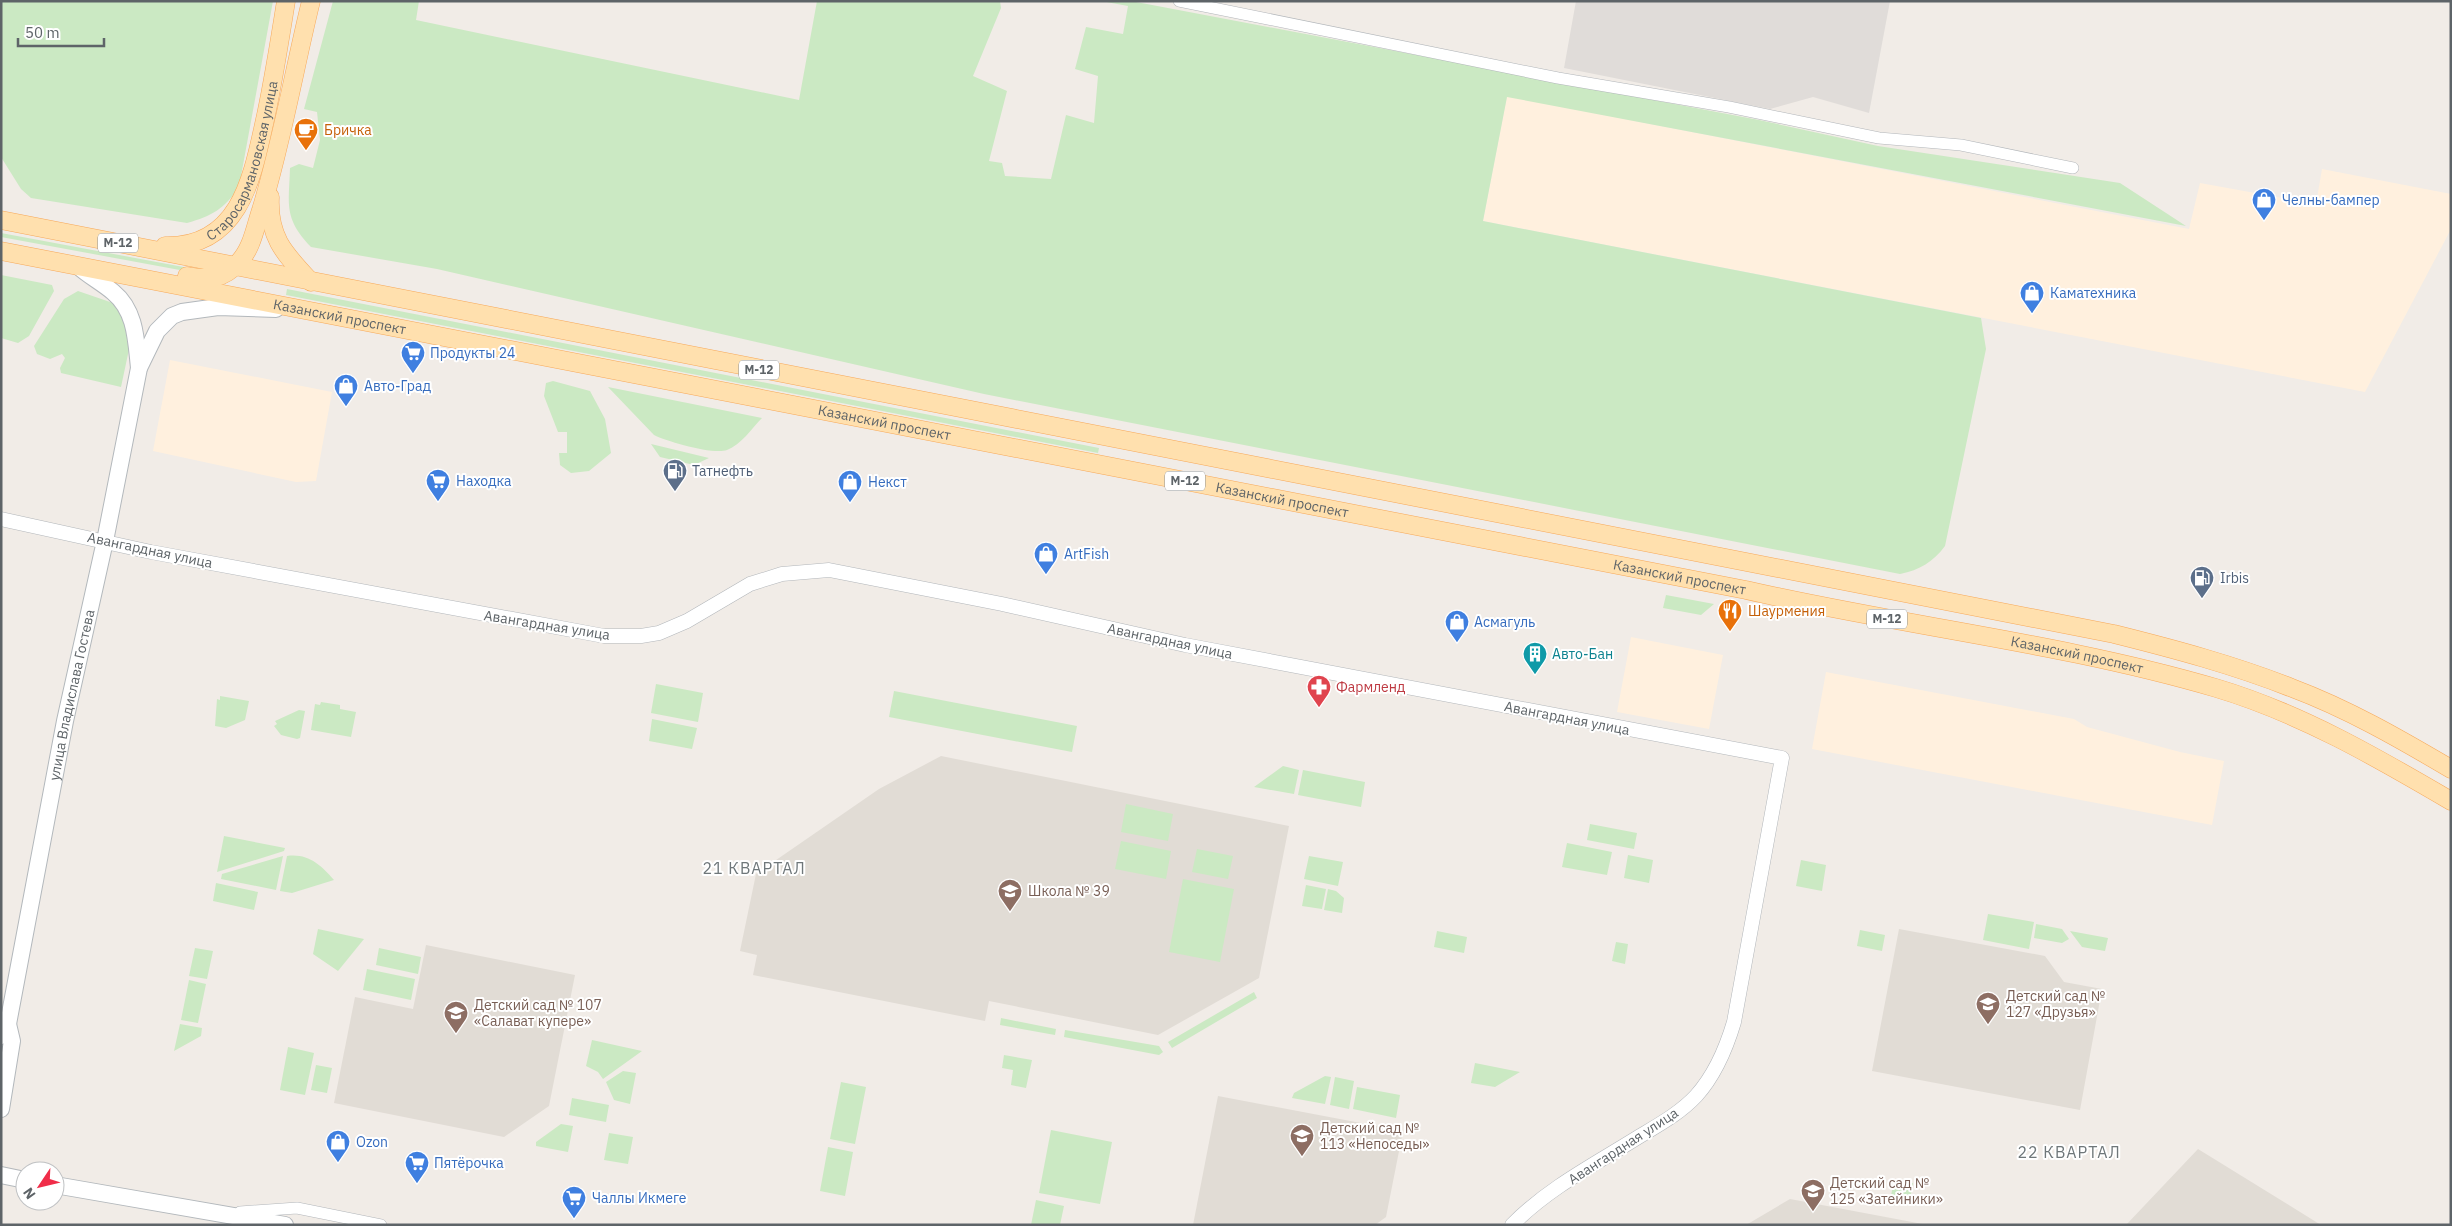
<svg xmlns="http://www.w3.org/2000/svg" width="2452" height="1226" viewBox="0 0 2452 1226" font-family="'IBM Plex Sans',sans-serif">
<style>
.commercial{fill:#fff0de}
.industrial{fill:#e0dcd9}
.education{fill:#e1dcd5}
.green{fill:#cbe9c3}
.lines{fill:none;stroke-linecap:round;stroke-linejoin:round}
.minor-casing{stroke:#b2b6ba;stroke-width:12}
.tertiary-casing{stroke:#b2b6ba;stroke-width:15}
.secondary-casing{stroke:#b3b8bc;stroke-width:18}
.primary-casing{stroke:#f7a859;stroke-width:19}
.minor{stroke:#fff;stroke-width:11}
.tertiary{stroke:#fff;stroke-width:14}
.secondary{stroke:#fff;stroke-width:16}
.primary{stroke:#ffe0ae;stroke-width:18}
.labels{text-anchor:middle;stroke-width:4;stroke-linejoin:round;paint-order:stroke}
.shield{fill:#fff;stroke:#8e9295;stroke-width:1}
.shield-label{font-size:12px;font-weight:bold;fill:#5e6468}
.food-label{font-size:14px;fill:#c56008;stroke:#fff;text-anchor:start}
.street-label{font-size:14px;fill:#5e6468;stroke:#fff}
.shop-label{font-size:14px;fill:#366cbe;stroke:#fff;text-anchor:start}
.service-label{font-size:14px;fill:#4e5e75;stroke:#fff;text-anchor:start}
.culture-label{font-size:14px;fill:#0d838f;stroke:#fff;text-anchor:start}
.health-label{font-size:14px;fill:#be3a42;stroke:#fff;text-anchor:start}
.education-label{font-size:14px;fill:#785e54;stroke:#fff;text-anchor:start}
.quarter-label{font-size:16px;letter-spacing:1px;fill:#6f777a;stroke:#fff}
</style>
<rect width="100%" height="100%" fill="#f1ece7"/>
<!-- commercial -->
<path class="commercial" d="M1507 96 2189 229 2200 183 2316 204 2322 169 2451 194V229L2365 392 1483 221Z
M170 360 332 392 316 481 296 482 153 451Z
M1631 637 1723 655 1709 729 1617 712Z
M1826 672 2074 719 2087 727 2180 752 2224 761 2212 825 1812 749Z"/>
<!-- industrial -->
<path class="industrial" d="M1576 1H1890L1869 113 1813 97 1770 109 1564 68Z"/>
<!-- education -->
<path class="education" d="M941 756 1289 826 1259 978 1158 1035 989 1001 985 1021 753 975 757 955 740 951 756 874 879 789Z
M1899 929 2045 956 2064 982 2102 989 2080 1110 1872 1071Z
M426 945 575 975 549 1106 504 1137 334 1103 355 997 413 1009Z
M1218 1096 1403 1131 1386 1217 1375 1225H1193Z
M2198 1149 2321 1225H2126Z
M1790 1199 1928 1225H1746Z"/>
<!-- green -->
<path class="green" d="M1 1H273L239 187C224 209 212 216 187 223L31 198 21 189 1 157Z
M333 1H419L416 20 799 100 817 1H1000L1001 8 973 76 1007 91 989 161 1002 163 1005 176 1051 179 1066 115 1094 123 1098 76 1075 69 1086 27 1123 34 1128 6 1101 1H1131L1759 120 1878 146 2120 183 2186 226 1507 97 1483 221 1981 318 1986 349 1945 546C1933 562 1920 570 1900 574L984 394 437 269 311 247C283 218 289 204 290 168L299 164 313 168 320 140 317 112 304 109Z
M1 233 205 271 196 273 1 237Z
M1 275 52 285 54 291 29 336 18 343 1 338Z
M287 289 1099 448 1098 453 286 295Z
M78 291 113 303 119 311 131 340 121 387 61 373 60 368 65 358 62 354 50 359 37 354 34 346 64 299Z
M553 381 590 391 605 419 611 453 589 471 571 473 560 465 559 453H567V432H558L544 396 546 383Z
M608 387 762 418C752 428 741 445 727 450 714 455 668 442 654 435Z
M651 444 709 458 694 465 660 457Z
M1666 595 1714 604 1701 615 1663 608Z
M656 684 703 693 698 722 651 713Z
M894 691 1077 726 1072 752 889 717Z
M220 696 249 701 245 720 226 728 215 726 217 699 220 700Z
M321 702 340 705V709L356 712 351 737 311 730 315 704 320 705Z
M299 710 305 711 300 738 297 739 281 735 274 726 277 724 275 721Z
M652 719 697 728 692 749 649 741Z
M1283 766 1299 770 1294 794 1254 787Z
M1303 770 1365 782 1361 807 1298 795Z
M1126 804 1173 814 1168 841 1121 832Z
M1590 824 1637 833 1634 849 1587 840Z
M224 836 285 848 284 851 217 872Z
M1121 841 1171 851 1166 879 1115 869Z
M1567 843 1612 852 1607 875 1562 867Z
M1197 849 1233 856 1228 879 1192 872Z
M1628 855 1653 860 1649 883 1624 878Z
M283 856 276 890 221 879 222 874Z
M287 856C308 853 321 865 334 880L292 893 280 891Z
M1309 856 1343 862 1338 886 1304 879Z
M1801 860 1826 865 1822 891 1796 886Z
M1183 879 1234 889 1220 962 1169 952Z
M216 883 258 892 254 910 213 901Z
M1306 885 1326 889 1322 909 1302 906Z
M1328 889 1336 891 1344 898 1342 913 1324 910Z
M1988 914 2034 922 2029 949 1983 940Z
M2036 924 2062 929 2069 939 2062 943 2034 938Z
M318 929 364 939 338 971 313 954Z
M1860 930 1885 935 1882 951 1857 946Z
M1437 931 1467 937 1464 953 1434 947Z
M2070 931 2108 938 2105 951 2082 947Z
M1616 942 1628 944 1625 964 1612 961Z
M195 948 213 951 207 979 189 976Z
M379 948 421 957 418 974 376 965Z
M367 969 415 979 411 1000 363 990Z
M189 980 206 984 198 1023 181 1020Z
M1254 992 1257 998 1172 1048 1168 1042Z
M1001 1018 1056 1029 1055 1035 1000 1025Z
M180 1024 202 1028 201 1036 174 1051Z
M1065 1030 1159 1046 1163 1052 1159 1055 1064 1037Z
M592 1040 642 1051 603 1079 598 1072 586 1066Z
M288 1047 314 1053 305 1095 280 1090Z
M1004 1055 1032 1060 1026 1088 1011 1085 1013 1070 1002 1068Z
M1475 1063 1520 1072 1495 1087 1471 1083Z
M316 1065 332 1068 327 1093 311 1090Z
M623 1071 636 1073 630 1104 614 1100 606 1082Z
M1325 1076 1331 1077 1325 1104 1292 1098 1294 1093Z
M1335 1077 1354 1081 1349 1109 1330 1105Z
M841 1082 866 1087 855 1144 830 1139Z
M1357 1087 1400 1095 1396 1118 1353 1109Z
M572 1098 609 1105 606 1122 569 1115Z
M561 1124 573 1126 568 1152 536 1146V1142Z
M1051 1130 1112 1142 1100 1204 1039 1193Z
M609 1133 633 1137 628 1164 604 1160Z
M828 1147 853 1152 845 1196 820 1191Z
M1894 1180 1913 1183 1909 1204 1890 1201Z
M1036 1200 1064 1206 1060 1225H1031Z"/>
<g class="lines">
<defs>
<path id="minor" d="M1179 1 1558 78 1729 107 1879 138 1961 145 2073 168
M240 1212 297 1208 381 1225"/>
<path id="tertiary" d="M1 519 151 552 604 636H641L659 633 687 621 750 584 782 574 829 570 1002 604 1185 645 1782 758 1734 1022C1726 1049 1715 1075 1696 1096 1680 1113 1660 1124 1640 1136 1597 1163 1548 1188 1512 1225"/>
<g id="secondary">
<path d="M78 266C89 276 101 282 113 292 136 311 136 340 139 368"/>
<path id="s1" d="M1 1036 8 1024 65 721 105 541 139 368 157 331 172 316 182 312 218 307 276 309"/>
<path d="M1 1109 12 1041 8 1024"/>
<path d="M1 1175 25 1180"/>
<path d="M55 1185 285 1225"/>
</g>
<g id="primary">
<path d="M270 197C268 238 285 254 311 282"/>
<path d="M1 220 2114 634C2174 649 2234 665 2292 688 2348 709 2400 739 2451 769"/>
<path id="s2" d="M165 246C242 248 253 173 266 115 274 77 280 39 286 1"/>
<path id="s3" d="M1 251C583 364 1165 477 1746 590 1902 626 2063 643 2216 688 2300 713 2376 757 2451 801"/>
<path d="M187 276C209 280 223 280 239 262 252 248 255 228 261 210 282 142 294 70 311 1"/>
</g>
</defs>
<!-- minor casing -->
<use href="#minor" class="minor-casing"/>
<!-- tertiary casing -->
<use href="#tertiary" class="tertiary-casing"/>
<!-- secondary casing -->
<use href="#secondary" class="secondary-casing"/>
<!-- primary casing -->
<use href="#primary" class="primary-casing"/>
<!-- minor -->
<use href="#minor" class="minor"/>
<!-- tertiary -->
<use href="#tertiary" class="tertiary"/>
<!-- secondary -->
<use href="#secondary" class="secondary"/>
<!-- primary -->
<use href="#primary" class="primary"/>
</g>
<!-- icons -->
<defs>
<symbol id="cafe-pin" viewBox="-11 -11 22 30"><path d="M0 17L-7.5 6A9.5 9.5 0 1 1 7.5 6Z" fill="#e8710a" stroke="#fff"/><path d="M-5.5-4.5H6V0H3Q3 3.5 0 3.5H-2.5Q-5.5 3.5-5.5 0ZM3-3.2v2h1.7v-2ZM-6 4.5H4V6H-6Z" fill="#fff"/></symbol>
<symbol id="shop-pin" viewBox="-11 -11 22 30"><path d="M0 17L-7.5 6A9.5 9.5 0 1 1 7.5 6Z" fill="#3f7fe0" stroke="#fff"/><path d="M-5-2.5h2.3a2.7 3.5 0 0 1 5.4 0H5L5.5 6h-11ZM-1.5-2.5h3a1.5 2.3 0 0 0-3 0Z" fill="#fff"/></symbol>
<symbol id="supermarket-pin" viewBox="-11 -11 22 30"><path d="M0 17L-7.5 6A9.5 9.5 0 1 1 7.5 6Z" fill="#3f7fe0" stroke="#fff"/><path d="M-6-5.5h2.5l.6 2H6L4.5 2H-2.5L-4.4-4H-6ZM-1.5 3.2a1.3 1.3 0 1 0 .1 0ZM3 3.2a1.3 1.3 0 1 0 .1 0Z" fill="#fff"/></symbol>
<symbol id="fuel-pin" viewBox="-11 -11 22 30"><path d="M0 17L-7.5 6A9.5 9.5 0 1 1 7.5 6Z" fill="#5c6f8a" stroke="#fff"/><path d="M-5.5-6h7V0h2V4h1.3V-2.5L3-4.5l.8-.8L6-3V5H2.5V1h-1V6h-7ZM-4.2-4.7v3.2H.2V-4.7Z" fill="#fff"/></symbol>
<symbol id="restaurant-pin" viewBox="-11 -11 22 30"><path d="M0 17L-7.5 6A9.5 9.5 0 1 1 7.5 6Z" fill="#e8710a" stroke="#fff"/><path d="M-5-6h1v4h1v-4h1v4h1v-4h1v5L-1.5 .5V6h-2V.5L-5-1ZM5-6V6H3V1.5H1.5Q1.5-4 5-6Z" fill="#fff"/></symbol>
<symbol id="building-pin" viewBox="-11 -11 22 30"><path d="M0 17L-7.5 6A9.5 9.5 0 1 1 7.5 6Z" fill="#0f9aa8" stroke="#fff"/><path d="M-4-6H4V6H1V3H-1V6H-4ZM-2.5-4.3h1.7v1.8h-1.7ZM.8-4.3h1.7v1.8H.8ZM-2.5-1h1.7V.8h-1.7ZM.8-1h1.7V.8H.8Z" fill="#fff"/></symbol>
<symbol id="pharmacy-pin" viewBox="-11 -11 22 30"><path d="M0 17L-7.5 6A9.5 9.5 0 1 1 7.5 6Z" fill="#e0444e" stroke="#fff"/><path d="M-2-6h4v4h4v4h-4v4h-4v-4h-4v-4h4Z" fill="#fff"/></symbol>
<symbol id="school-pin" viewBox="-11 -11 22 30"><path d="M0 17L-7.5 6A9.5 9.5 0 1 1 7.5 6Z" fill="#8d6e63" stroke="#fff"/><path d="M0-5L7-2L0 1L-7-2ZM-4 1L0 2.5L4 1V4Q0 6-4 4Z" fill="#fff"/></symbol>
</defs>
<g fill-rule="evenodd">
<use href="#cafe-pin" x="292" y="116" width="28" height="38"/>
<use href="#shop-pin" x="2250" y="186" width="28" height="38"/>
<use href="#shop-pin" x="2018" y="279" width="28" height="38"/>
<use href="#supermarket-pin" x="399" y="339" width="28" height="38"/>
<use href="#shop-pin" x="332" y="372" width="28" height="38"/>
<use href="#fuel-pin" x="661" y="457" width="28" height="38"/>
<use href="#supermarket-pin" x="424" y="467" width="28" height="38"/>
<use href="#shop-pin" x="836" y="468" width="28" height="38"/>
<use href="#shop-pin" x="1032" y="540" width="28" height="38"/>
<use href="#fuel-pin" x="2188" y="564" width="28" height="38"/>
<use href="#restaurant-pin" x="1716" y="597" width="28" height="38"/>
<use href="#shop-pin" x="1443" y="608" width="28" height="38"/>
<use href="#building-pin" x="1521" y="640" width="28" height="38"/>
<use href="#pharmacy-pin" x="1305" y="673" width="28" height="38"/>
<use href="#school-pin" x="996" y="877" width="28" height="38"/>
<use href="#school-pin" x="1974" y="990" width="28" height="38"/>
<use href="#school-pin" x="442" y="999" width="28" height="38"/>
<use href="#school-pin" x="1288" y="1122" width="28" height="38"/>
<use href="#shop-pin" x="324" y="1128" width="28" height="38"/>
<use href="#supermarket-pin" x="403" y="1149" width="28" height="38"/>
<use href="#school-pin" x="1799" y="1177" width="28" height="38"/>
<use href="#supermarket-pin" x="560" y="1184" width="28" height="38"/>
</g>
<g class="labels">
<!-- shield labels -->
<g class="shield">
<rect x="98" y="233.5" width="40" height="19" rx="4"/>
<rect x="739" y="360.5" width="40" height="19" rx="4"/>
<rect x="1165" y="471.5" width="40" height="19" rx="4"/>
<rect x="1867" y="609.5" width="40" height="19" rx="4"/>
</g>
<g class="shield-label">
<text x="118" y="247">М-12</text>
<text x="759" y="374">М-12</text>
<text x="1185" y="485">М-12</text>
<text x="1887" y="623">М-12</text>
</g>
<!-- food labels -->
<g class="food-label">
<text x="324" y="135">Бричка</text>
<text x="1748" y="616">Шаурмения</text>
</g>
<!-- street labels -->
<g class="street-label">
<text dy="5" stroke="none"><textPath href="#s2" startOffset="131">Старосармановская улица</textPath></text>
<text dy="5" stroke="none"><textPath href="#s3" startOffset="345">Казанский проспект</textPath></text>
<text dy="5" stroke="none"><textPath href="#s3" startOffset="900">Казанский проспект</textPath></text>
<text dy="5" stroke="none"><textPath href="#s3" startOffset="1305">Казанский проспект</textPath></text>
<text transform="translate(150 550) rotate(12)" y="5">Авангардная улица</text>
<text dy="5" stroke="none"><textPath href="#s3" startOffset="1710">Казанский проспект</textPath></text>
<text transform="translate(547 625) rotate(9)" y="5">Авангардная улица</text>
<text transform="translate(1170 641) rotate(12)" y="5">Авангардная улица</text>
<text dy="5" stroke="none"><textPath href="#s3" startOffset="2115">Казанский проспект</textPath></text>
<text dy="5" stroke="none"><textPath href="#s1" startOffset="349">улица Владислава Гостева</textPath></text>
<text transform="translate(1567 718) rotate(11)" y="5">Авангардная улица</text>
<text transform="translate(1623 1146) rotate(-33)" y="5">Авангардная улица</text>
</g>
<!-- shop labels -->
<g class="shop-label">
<text x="2282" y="205">Челны-бампер</text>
<text x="2050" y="298">Каматехника</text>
<text x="430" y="358">Продукты 24</text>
<text x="364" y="391">Авто-Град</text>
<text x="456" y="486">Находка</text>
<text x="868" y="487">Некст</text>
<text x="1064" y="559">ArtFish</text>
<text x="1474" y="627">Асмагуль</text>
<text x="356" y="1147">Ozon</text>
<text x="434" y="1168">Пятёрочка</text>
<text x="592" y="1203">Чаллы Икмеге</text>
</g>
<!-- service labels -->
<g class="service-label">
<text x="692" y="476">Татнефть</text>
<text x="2220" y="583">Irbis</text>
</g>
<!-- culture labels -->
<g class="culture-label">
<text x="1552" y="659">Авто-Бан</text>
</g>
<!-- health labels -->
<g class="health-label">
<text x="1336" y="692">Фармленд</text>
</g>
<!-- education labels -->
<g class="education-label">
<text x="1028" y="896">Школа № 39</text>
<text x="2006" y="1001">Детский сад №<tspan x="2006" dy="16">127 «Друзья»</tspan></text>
<text x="474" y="1010">Детский сад № 107<tspan x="474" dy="16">«Салават купере»</tspan></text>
<text x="1320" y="1133">Детский сад №<tspan x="1320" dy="16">113 «Непоседы»</tspan></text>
<text x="1830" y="1188">Детский сад №<tspan x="1830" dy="16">125 «Затейники»</tspan></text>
</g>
<!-- quarter labels -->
<g class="quarter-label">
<text x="754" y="874">21 КВАРТАЛ</text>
<text x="2069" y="1158">22 КВАРТАЛ</text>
</g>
</g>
<!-- border -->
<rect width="2452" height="1226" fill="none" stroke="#5e6468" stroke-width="5"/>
<!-- north arrow -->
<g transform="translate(40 1186) rotate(235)"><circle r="24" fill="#ffffff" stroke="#bfc1c3"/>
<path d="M0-4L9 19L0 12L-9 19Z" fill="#f02d49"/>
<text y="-8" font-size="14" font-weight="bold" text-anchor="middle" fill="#5e6468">N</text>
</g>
<!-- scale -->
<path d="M18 38v8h86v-8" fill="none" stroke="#5e6468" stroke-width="2.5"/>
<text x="25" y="38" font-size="15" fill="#5e6468" stroke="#ffffff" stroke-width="4" paint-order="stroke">50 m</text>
</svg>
